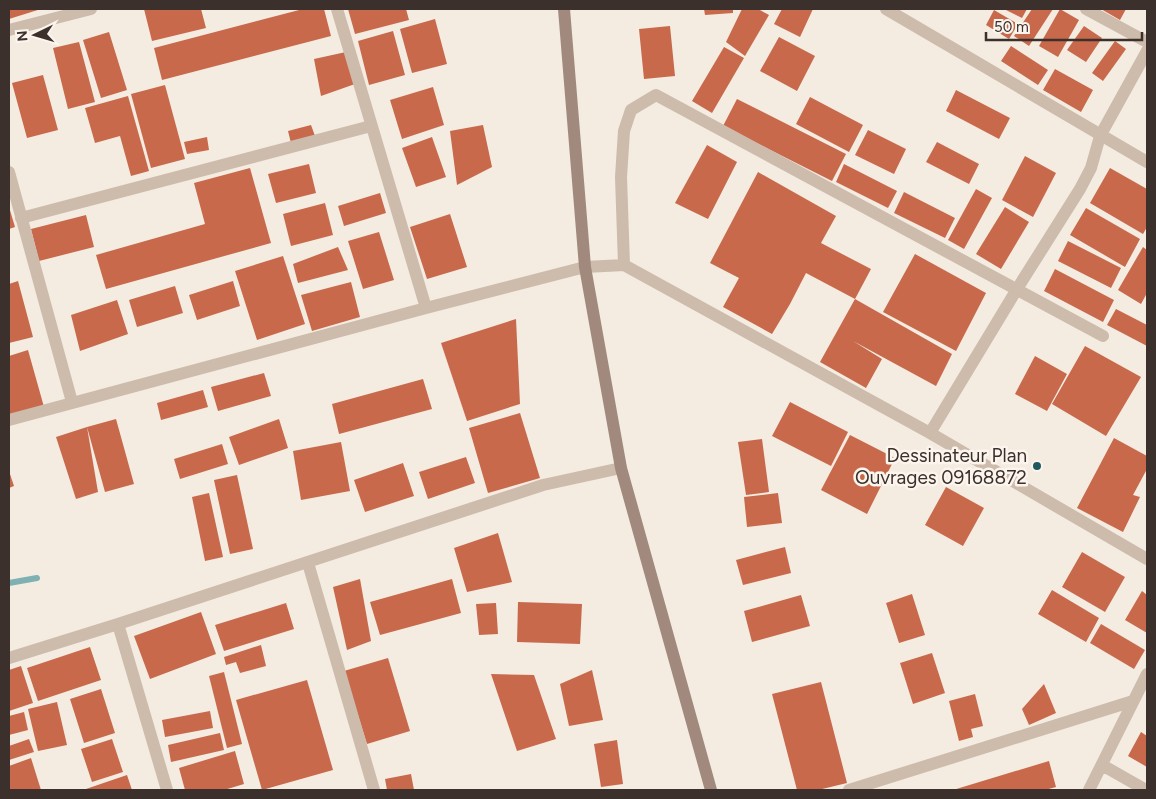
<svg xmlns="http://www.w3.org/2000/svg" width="1156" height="799" viewBox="0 0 1156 799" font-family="Figtree,sans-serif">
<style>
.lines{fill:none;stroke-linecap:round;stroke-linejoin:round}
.stream{stroke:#7fb0b2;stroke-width:6}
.building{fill:#c8694b}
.street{stroke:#cdbbac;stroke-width:12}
.secondary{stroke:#a18a7d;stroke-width:12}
.poi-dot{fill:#1f5a5e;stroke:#fbf5ee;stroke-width:2}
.labels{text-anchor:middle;stroke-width:5;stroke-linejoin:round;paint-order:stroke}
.poi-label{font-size:19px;fill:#3b302b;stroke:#fbf5ee;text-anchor:end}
</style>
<rect width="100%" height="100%" fill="#f4ebe1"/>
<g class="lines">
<!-- stream -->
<path class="stream" d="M9 583 37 578"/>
</g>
<!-- building -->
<path class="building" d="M9 9H41L9 19Z
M144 9H201L206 28 152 41Z
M303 9H324L331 36 162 80 154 48Z
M348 9H406L409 20 355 34Z
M704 9H733V13L705 15Z
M742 9H758L769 15 745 56 726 42Z
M782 9H813L800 37 774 24Z
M1004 9H1027L1022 18Z
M1032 9H1053L1029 46 1014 36Z
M1060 9 1079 20 1058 57 1039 46Z
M1101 9H1126L1120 20Z
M994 10 1018 24 1009 39 986 25Z
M435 19 447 64 412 73 400 29Z
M670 26 675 76 644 79 639 29Z
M1084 26 1102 38 1086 62 1067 50Z
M393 31 405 75 369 85 358 41Z
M109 32 127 90 101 98 83 40Z
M779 37 815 56 797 91 760 71Z
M1115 41 1126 49 1103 81 1092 73Z
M79 42 95 102 68 109 53 48Z
M1011 46 1048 70 1038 85 1001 61Z
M724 47 744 58 712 113 692 101Z
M346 52 355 84 321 96 314 59Z
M1055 69 1093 90 1081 112 1043 90Z
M43 75 58 130 27 138 12 83Z
M165 85 185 159 151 168 131 94Z
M433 87 444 125 402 139 390 100Z
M956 90 1010 118 999 139 946 111Z
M128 96 149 171 131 176 120 136 95 143 85 108Z
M810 97 863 125 849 152 796 124Z
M737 99 846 154 832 181 723 126Z
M311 125 315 136 291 143 288 131Z
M483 125 492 167 457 185 450 131Z
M868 130 906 149 894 174 855 155Z
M207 137 209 150 187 154 184 142Z
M432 137 446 177 416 187 402 148Z
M937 142 979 164 969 184 926 162Z
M707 145 737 162 708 219 675 203Z
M1025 156 1056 173 1033 217 1002 200Z
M309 164 316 193 276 203 268 174Z
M844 164 897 191 888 208 836 182Z
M250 168 271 243 106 289 96 255 205 224 194 183Z
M1110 168 1147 189V227L1143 234 1090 203Z
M758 172 836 216 821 243 871 269 855 299 806 273 790 304 772 334 723 307 739 278 710 263Z
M976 189 992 198 964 249 948 240Z
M904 192 955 218 945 238 894 213Z
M380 193 386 213 344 226 338 206Z
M325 203 333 235 291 246 283 214Z
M9 207 15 227 9 229Z
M1005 207 1029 222 1001 269 976 254Z
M1086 208 1140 239 1125 267 1070 235Z
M450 214 467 267 427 279 410 227Z
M86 215 94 247 39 261 31 229Z
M379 232 394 280 363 289 348 241Z
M1068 241 1121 268 1111 288 1058 261Z
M338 247 348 270 298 283 293 264Z
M1143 247 1147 250V293L1141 304 1118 290Z
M915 254 986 293 956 351 883 312Z
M283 256 305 324 257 340 235 271Z
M1055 269 1114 300 1103 322 1044 291Z
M18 281 33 337 9 343V284Z
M233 281 240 306 197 320 189 295Z
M351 282 360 317 312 331 301 295Z
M175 286 183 313 137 327 129 300Z
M855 299 952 354 936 386 853 341 882 359 866 388 820 362Z
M117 300 128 334 80 351 71 315Z
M1116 309 1147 325V346L1107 325Z
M516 319 520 404 467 421 441 343Z
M1085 346 1141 377 1106 436 1052 404Z
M28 350 44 407 10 416 9 410V356Z
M1035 356 1067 374 1047 411 1015 394Z
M264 373 271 396 218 411 211 387Z
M423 379 432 409 339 434 332 404Z
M203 390 208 407 161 420 157 403Z
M790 402 848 432 831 466 772 436Z
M520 413 540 478 488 493 469 428Z
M116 419 134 484 105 492 87 427 98 492 76 499 56 437 87 427Z
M279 419 288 448 239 465 229 437Z
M850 435 895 458 867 514 821 490Z
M1114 438 1147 456V469L1133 495 1140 497 1123 532 1077 508Z
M762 439 769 492 746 495 738 442Z
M341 442 350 491 301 500 293 451Z
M222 444 228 464 180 479 174 459Z
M466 457 475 483 428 499 419 472Z
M403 463 414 496 365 512 354 480Z
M9 471 14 486 9 488Z
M237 475 253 549 230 554 214 480Z
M946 487 984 508 963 546 925 525Z
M209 493 223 557 205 561 192 497Z
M778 493 782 523 747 527 744 497Z
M498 533 512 582 467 592 454 548Z
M785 547 791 573 743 585 736 560Z
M1082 552 1125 577 1105 612 1062 587Z
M360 579 371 641 347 650 333 587Z
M452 579 461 613 380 635 370 602Z
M1052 590 1099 618 1086 642 1038 614Z
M1142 591 1147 595V633L1125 620Z
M912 594 925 635 899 643 886 603Z
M801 595 810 626 752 642 744 611Z
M518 602 582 604 580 644 517 642Z
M286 603 294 629 224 651 215 625Z
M496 603 498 634 479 635 476 604Z
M201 612 216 654 150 679 134 636Z
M1101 624 1145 650 1134 669 1090 643Z
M261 645 266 666 240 673 236 662 226 665 224 657Z
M90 647 101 680 38 701 27 668Z
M932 653 945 693 913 704 900 663Z
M388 658 410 731 367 744 344 671Z
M21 666 33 703 9 711V670Z
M592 670 603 720 569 726 560 684Z
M224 672 242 744 227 748 209 676Z
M491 674 534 675 556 739 517 751Z
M307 680 333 770 262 790 236 700Z
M821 682 847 783 818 790H797L772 694Z
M1044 684 1056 713 1029 725 1022 709Z
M101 689 115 733 84 743 70 699Z
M975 694 983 726 971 729 973 737 959 741 949 701Z
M57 702 67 745 38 751 28 709Z
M210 711 213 728 165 737 162 720Z
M24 712 28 730 9 735V716Z
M1141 732 1147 736V767L1128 756Z
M220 733 224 750 171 762 168 745Z
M29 739 34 752 9 760V746Z
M112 739 123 772 92 782 81 749Z
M617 740 623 784 601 787 594 744Z
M235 751 244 784 224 790H185L179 768Z
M31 758 41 790H9V766Z
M1049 761 1056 787 1045 790H953Z
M411 774 414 790H387L385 779Z
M127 775 132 790H83Z"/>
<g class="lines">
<!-- street -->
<path class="street" d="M337 9 426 308
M886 9 1147 162
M1086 9 1147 42
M9 30 91 9
M9 172 72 402
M21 218 371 126
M624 265 621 177 624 131 631 110 656 95 1103 336
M9 420 426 308 585 267 624 265 930 433 1147 559
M930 433 1017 289 1080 189 1091 168 1100 136 1147 51
M308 563 374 790
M118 624 167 790
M9 658 118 624 543 485 621 468
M1102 765 1146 790
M849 790 1133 701
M1089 790 1147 674"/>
<!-- secondary -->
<path class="secondary" d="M564 9 585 267 621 468 711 790"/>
</g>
<!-- markers -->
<circle class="poi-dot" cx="1037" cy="466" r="5"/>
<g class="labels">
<!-- poi labels -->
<g class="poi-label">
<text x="1027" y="462">Dessinateur Plan<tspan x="1027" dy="22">Ouvrages 09168872</tspan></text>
</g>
</g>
<!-- border -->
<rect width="1156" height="799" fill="none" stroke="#3b302b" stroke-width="20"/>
<!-- north arrow -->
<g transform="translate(35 35) rotate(265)" stroke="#fbf5ee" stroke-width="4" paint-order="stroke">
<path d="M0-4L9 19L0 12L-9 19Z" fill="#3b302b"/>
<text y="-8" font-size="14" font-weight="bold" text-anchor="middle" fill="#3b302b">N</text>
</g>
<!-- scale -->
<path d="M986 32v8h156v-8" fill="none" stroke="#3b302b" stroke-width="2.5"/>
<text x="994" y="32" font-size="15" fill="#3b302b" stroke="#fbf5ee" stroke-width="4" paint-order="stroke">50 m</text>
</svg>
